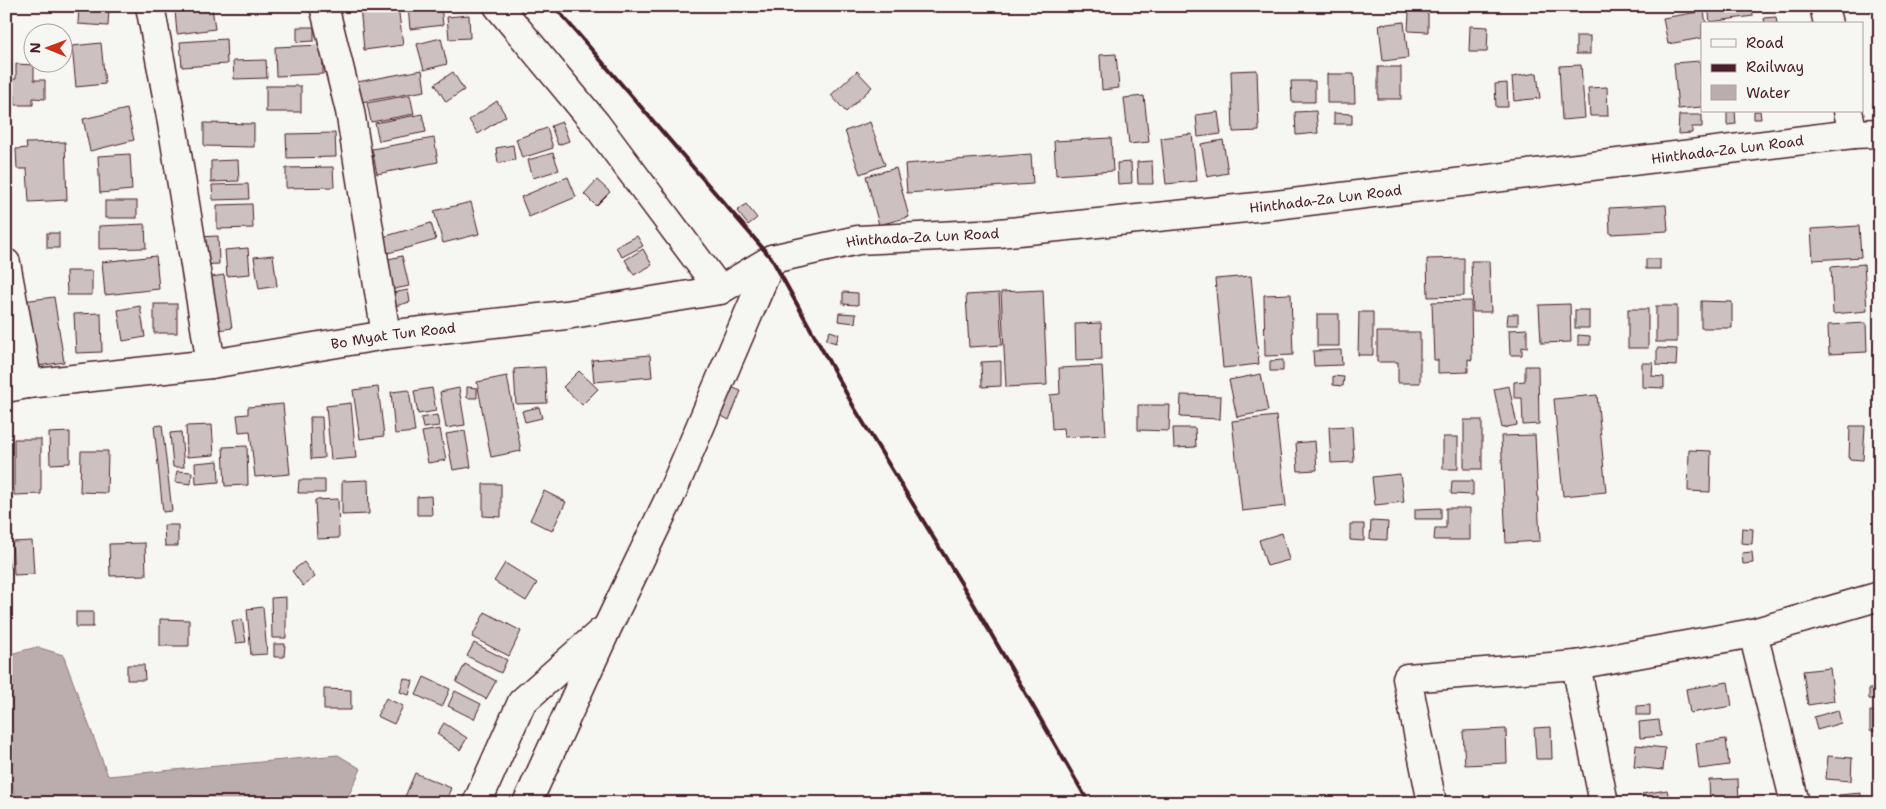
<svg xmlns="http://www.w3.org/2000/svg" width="1886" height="809" font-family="'Shantell Sans',sans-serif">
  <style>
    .water { fill: #bbadae; stroke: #8e747a }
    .building { fill: #ccc1c0; stroke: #4a1f2b }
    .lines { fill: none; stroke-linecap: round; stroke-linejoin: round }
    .minor-casing { stroke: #4a1f2b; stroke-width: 31 }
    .secondary-casing { stroke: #4a1f2b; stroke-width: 31 }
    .minor { stroke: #f6f6f2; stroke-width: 28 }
    .secondary { stroke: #f6f6f2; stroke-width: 28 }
    .rail { stroke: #4a1f2b; stroke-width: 4 }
    .labels { text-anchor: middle; stroke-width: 5; stroke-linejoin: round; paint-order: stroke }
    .street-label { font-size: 14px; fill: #4a1f2b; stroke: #f6f6f2 }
  </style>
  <rect width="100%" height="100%" fill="#f6f6f2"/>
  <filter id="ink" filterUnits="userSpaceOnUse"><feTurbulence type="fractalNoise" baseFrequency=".02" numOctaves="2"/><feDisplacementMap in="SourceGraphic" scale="10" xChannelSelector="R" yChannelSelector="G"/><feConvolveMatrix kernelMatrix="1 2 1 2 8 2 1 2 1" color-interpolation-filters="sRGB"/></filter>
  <g filter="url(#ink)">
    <path class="water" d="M37,647l26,8 45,121 230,-21 23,14 -16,34h-328l-11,-45v-103z"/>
    <g class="building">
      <path d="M79,6l30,2 -1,18 -30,-2z"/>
      <path d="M360,6h38l5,39 -39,5z"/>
      <path d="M408,6h33l2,19 -33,4z"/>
      <path d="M1708,6h44l1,10 -43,6z"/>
      <path d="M212,7l3,22 -38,5 -2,-23z"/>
      <path d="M1704,11l2,13h-4v14l-34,6 -5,-26z"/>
      <path d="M1409,12l19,1v19l-20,-1z"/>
      <path d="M469,15l1,23 -21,1 -2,-22z"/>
      <path d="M1776,17l1,7h-12l-1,-6z"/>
      <path d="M1404,22l4,36 -25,3 -4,-36z"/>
      <path d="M1470,26l18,1 -1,25h-18z"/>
      <path d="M297,27h17v14l-17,1z"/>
      <rect x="1576" y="36" width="14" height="18"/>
      <path d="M441,38l6,26 -23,6 -7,-26z"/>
      <path d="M226,39l1,25 -45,3 -2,-25z"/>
      <path d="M101,43l4,41 -29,3 -4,-41z"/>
      <path d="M323,45v29l-47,2 -1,-29z"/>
      <path d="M1116,54l3,34 -17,2 -2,-35z"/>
      <path d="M266,60l1,18 -33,1 -1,-18z"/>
      <path d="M1700,61l2,46 -24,2 -4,-46z"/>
      <path d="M16,64l18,1v15h11v19l-12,-1v7h-18v-10l-9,-1v-15h10z"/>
      <path d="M1581,65l4,53 -23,2 -3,-54z"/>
      <rect x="1378" y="67" width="23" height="32"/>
      <path d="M422,70l3,21 -64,11 -4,-20z"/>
      <path d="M1257,70l2,61 -26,1 -2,-61z"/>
      <path d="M857,71l15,16 -26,25 -15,-17z"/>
      <path d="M453,72l11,18 -18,12 -11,-18z"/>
      <path d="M1537,73l3,25 -26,3 -2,-24z"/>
      <path d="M1327,74h27l1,29h-28z"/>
      <path d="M1291,81h24v21h-23z"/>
      <path d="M1507,83l1,24h-12l-1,-23z"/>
      <rect x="266" y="86" width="35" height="26"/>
      <path d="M1607,87l1,29h-18l-2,-28z"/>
      <path d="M410,95l4,19 -43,8 -4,-19z"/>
      <path d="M1144,96l5,46 -20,2 -5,-46z"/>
      <path d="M497,101l9,15 -28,18 -9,-14z"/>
      <path d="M127,109l7,31 -44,11 -7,-32z"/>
      <path d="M1316,111l2,22 -22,2 -1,-23z"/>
      <path d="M1727,111h8l1,13 -9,1z"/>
      <path d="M1754,111h6l1,8h-7z"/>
      <path d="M1218,112l3,22 -23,3 -2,-22z"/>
      <path d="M1334,113l18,1v10h-18z"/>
      <path d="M422,114l4,18 -47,9 -4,-18z"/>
      <path d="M1679,115h23v12h-10v6l-14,1z"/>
      <path d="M562,122l7,19 -11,4 -7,-19z"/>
      <path d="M870,122l15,43 -25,9 -15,-43z"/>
      <path d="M204,123l50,1v23l-50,-1z"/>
      <path d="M547,128l6,20 -31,10 -6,-19z"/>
      <path d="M335,133l1,24 -49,1 -1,-24z"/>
      <path d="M1192,134l5,47 -31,3 -5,-46z"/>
      <path d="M434,138l4,24 -61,12 -5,-25z"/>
      <path d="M1111,138l2,33 -57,4 -2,-34z"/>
      <path d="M1223,140l5,33 -21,4 -6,-33z"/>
      <path d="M65,142l2,58 -38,2 -2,-33h-10l-1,-20 11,-1 -1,-5z"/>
      <path d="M513,145l2,15 -17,3 -2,-15z"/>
      <path d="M553,153l6,17 -26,8 -5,-18z"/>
      <path d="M130,154l2,36 -32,3 -2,-37z"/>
      <path d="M1031,154l2,30 -126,9 -2,-29z"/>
      <path d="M238,160l1,21 -28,1v-21z"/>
      <path d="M1152,161l1,23h-15l-1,-22z"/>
      <path d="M1131,162l1,21 -14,1 -1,-21z"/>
      <path d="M333,167l1,20 -48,1v-20z"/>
      <path d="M896,168l13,49 -30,8 -13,-49z"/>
      <path d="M568,177l8,20 -47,20 -8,-20z"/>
      <path d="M597,180l13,12 -14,14 -12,-12z"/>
      <path d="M248,184l1,15 -36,1 -1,-15z"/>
      <rect x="105" y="201" width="32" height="17"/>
      <path d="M471,202l8,32 -36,9 -9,-32z"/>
      <path d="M252,204l1,24 -36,1v-24z"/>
      <path d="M746,204l11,14 -9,7 -11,-14z"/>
      <path d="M1666,205l2,26 -58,3 -1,-26z"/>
      <path d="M431,223l5,17 -48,13 -5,-16z"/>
      <path d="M145,224l1,24 -47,1v-23z"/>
      <path d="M1859,226l2,31 -48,3 -2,-31z"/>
      <rect x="47" y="233" width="12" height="15"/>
      <path d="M218,236l1,28 -21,1 -1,-28z"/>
      <path d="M637,236l6,10 -21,11 -6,-10z"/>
      <path d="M248,248l2,26 -23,2 -2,-26z"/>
      <path d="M643,249l9,16 -18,10 -9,-15z"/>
      <path d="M273,255l4,31 -18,3 -5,-32z"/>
      <path d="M156,256l3,33 -54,6 -3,-33z"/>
      <path d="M402,256l7,30 -19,4 -6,-30z"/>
      <path d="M1464,258v38l-36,1 -1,-38z"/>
      <rect x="1646" y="259" width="14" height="10"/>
      <path d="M1471,261h18l2,51h-18z"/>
      <path d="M1864,264l3,47 -34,3 -2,-47z"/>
      <path d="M66,271h26v24h-25z"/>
      <path d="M224,275l8,53 -20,3 -7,-53z"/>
      <path d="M1251,276l8,88 -36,4 -8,-89z"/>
      <path d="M408,290l2,12 -15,4 -3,-13z"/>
      <path d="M1043,290l4,95 -41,2 -5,-95z"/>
      <path d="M843,292l15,1v12l-15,-1z"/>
      <path d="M999,293l3,52 -33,2 -3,-52z"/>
      <path d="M1291,294l2,61 -28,1 -1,-61z"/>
      <path d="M54,297l10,65 -32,5 -9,-66z"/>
      <path d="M1471,301l1,59 -4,-1v13l-30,1v-13h-4l-2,-58z"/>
      <path d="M1701,301l31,1v26h-31z"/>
      <rect x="154" y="304" width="23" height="29"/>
      <path d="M1570,304l1,38 -30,1 -2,-38z"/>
      <path d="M140,306l5,31 -22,4 -5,-31z"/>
      <rect x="1656" y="306" width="21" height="36"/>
      <rect x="1628" y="309" width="20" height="39"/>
      <rect x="1575" y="310" width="14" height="18"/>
      <path d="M1359,312h14v43h-15z"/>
      <path d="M101,313l1,39 -26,1 -2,-39z"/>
      <path d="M839,313l17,1 -1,9 -17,-2z"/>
      <rect x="1317" y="314" width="22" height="32"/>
      <path d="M1508,314h10v11h-11z"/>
      <path d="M1101,323l1,37 -26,1 -1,-37z"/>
      <path d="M1866,323l1,29 -38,2 -1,-29z"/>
      <path d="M1527,329v19l-5,-1v8h-12l-1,-25z"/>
      <path d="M830,331l9,3 -3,9 -10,-3z"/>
      <path d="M1377,332h43v51h-22v-21h-21z"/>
      <path d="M1578,335l12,1v9h-12z"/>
      <path d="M1657,348l20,1 -1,17 -19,-1z"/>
      <path d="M1341,350l1,15 -28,1 -1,-15z"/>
      <path d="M650,355l2,22 -58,5 -2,-22z"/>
      <path d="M1283,360v11h-13v-10z"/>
      <path d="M1001,361v25l-19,1 -1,-25z"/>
      <path d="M1642,363h11l-1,13 12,1v11l-22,-1z"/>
      <path d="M1102,366l4,69 -42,2 -1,-9 -11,1 -2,-34 10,-1 -1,-26z"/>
      <path d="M1525,366h13l1,58 -16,1 -1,-27h-8v-16l11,-1z"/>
      <path d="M545,367l2,36 -31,1 -2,-35z"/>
      <path d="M579,371l19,18 -16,16 -19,-18z"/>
      <path d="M1261,374l7,37 -31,6 -8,-37z"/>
      <path d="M507,376l14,75 -30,6 -14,-75z"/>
      <path d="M1333,376l11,1 -1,9 -10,-1z"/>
      <path d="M728,386l13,5 -12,29 -11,-6z"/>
      <path d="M1509,386l8,39 -15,3 -8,-39z"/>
      <path d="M378,387l6,49 -24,3 -7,-49z"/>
      <path d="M467,387l10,1v10h-10z"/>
      <path d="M432,388l4,23 -18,3 -4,-23z"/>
      <path d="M459,388l6,37 -19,3 -6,-36z"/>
      <path d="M409,390l6,42 -20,2 -4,-42z"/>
      <path d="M1181,395l40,1 -1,23 -40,-2z"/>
      <path d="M1597,395l9,97 -43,4 -9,-97z"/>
      <path d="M351,403l5,55 -25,2 -5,-54z"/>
      <path d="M283,404l7,70 -35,3 -5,-46 -11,1 -2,-17 11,-1v-7z"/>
      <path d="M1138,405h32l-1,26 -31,-1z"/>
      <path d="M539,407l3,11 -17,4 -3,-11z"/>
      <path d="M437,415l2,11 -16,2 -2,-10z"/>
      <path d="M1276,416l10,90 -44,5 -10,-90z"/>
      <path d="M310,417h12l2,41 -13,1z"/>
      <rect x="1464" y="420" width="18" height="49"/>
      <path d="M162,425l10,86 -9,1 -9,-86z"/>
      <path d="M212,425l2,30 -27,2 -1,-31z"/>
      <path d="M1352,426l2,36 -23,1 -2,-36z"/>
      <path d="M1850,426h15l-2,34 -14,-1z"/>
      <path d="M1173,428h22l1,19 -22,1z"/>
      <path d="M440,429l6,31 -18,3 -6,-31z"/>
      <path d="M465,431l6,36 -18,3 -7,-36z"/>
      <path d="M70,432v31l-20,1 -1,-31z"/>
      <path d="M181,432l3,35h-11l-3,-34z"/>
      <path d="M1535,435l5,106 -34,2 -5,-107z"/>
      <rect x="1443" y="437" width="15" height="32"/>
      <path d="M14,439h27v55l-27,1z"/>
      <path d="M1315,441l2,29 -19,1 -2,-28z"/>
      <path d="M247,446l1,39 -23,1 -2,-39z"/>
      <path d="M1689,450l22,1 -1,41 -22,-1z"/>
      <path d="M81,451h27l-1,42 -27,-1z"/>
      <path d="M6,460l4,46h-4z"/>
      <path d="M218,461l1,21 -23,2 -1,-21z"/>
      <path d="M177,471l15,1 -1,12 -16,-2z"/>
      <path d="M1400,474l4,28 -29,3 -3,-28z"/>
      <path d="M299,480h26v13h-27z"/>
      <path d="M368,480l1,34 -27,1v-34z"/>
      <path d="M1452,481h21v14l-22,-1z"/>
      <path d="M483,484h18v33l-18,-1z"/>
      <path d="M544,491l22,11 -14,29 -22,-11z"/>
      <path d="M431,496l1,19h-15v-18z"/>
      <path d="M338,499l1,39 -22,1 -2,-39z"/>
      <path d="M1441,508v11h-26v-10z"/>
      <path d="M1446,508h24v32h-36l1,-12h11z"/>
      <path d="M1371,521l17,1 -1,18 -17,-1z"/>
      <path d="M1350,524h14v17l-14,-1z"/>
      <path d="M164,525h14v21h-13z"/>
      <path d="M1742,528l11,1 -1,15 -11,-1z"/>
      <path d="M1282,533l7,27 -22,6 -8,-26z"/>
      <path d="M32,541l2,33 -20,1 -2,-33z"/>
      <path d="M145,543l1,32 -36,1 -1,-32z"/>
      <path d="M6,546l4,22h-4z"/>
      <path d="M1752,552l1,11 -10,1 -1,-11z"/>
      <path d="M304,562l11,15 -12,9 -11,-15z"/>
      <path d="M505,563l32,20 -11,18 -32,-20z"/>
      <path d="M286,597v41h-14l-1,-40z"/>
      <path d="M263,607l4,47 -16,1 -4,-46z"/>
      <rect x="76" y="612" width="17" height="15"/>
      <path d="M485,612l36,19 -12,25 -37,-19z"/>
      <path d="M160,619l29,1v26h-29z"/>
      <path d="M242,619l4,23 -10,1 -4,-22z"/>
      <path d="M474,643l33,17 -6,13 -34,-17z"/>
      <path d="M274,644h11l-1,13h-10z"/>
      <path d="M465,664l31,17 -10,18 -30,-17z"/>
      <path d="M127,665h17l1,15h-18z"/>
      <path d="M1830,668l4,33 -26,4 -5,-34z"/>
      <path d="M424,677l26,12 -8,18 -26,-12z"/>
      <path d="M404,678l9,3 -4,14 -9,-3z"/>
      <path d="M1728,682l4,24 -42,7 -4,-24z"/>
      <path d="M324,689l27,1v20h-27z"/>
      <path d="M1869,689h10l-1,10h-9z"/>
      <path d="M455,691l26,13 -7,15 -26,-13z"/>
      <path d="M386,698l17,8 -9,18 -17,-8z"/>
      <path d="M1650,705v10h-13v-9z"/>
      <path d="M1838,710l3,13 -24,7 -3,-13z"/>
      <path d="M1870,711l10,1v19h-10z"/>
      <path d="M1659,720l2,16 -21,2 -1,-16z"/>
      <path d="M444,723l23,15 -7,12 -23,-16z"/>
      <path d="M1551,727l1,32h-16l-2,-31z"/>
      <path d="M1506,729l1,34 -42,2 -2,-34z"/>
      <path d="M1726,739l3,26 -30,4 -3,-26z"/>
      <path d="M1636,745l29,3 -2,22 -29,-3z"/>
      <path d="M1828,756l24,2 -1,23 -25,-2z"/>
      <path d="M415,773l36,15 -6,15h-33l-8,-4z"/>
      <path d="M1738,779l1,24h-29l-1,-23z"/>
      <path d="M1667,790l3,13h-26l-2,-9z"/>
      <path d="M1861,793v10h-22v-8z"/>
    </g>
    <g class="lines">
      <g class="minor-casing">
        <g id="minor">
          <path d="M150,6l21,111 40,247"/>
          <path d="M324,6l26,105 36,224"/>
          <path d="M498,6l98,118 124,166"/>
          <path d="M1824,6l4,18"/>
          <path d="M1848,111l5,23"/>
          <path d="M6,263l22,121"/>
          <path d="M1753,633l42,170"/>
          <path d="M1576,665l28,138"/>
          <path d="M477,803l45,-101 79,-70"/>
          <path d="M527,803l81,-177 62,-129 102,-238"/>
          <path d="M1432,803l-25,-125 169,-13 177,-32 127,-37"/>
        </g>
      </g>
      <g class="secondary-casing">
        <g id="secondary">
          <path id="s1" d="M6,388l22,-4 183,-20 175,-29 180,-20 154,-25 52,-31 86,-19 141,-7 277,-28 577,-71 27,-1"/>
        </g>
      </g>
      <use href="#minor" class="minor"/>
      <use href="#secondary" class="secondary"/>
      <path class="rail" d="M554,6l218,253 83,150 117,192 117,202"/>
    </g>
  </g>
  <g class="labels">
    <g class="street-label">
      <text dy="5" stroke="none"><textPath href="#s1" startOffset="1744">Hinthada-Za Lun Road</textPath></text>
      <text dy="5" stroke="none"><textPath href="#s1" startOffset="1339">Hinthada-Za Lun Road</textPath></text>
      <text dy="5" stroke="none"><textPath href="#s1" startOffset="934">Hinthada-Za Lun Road</textPath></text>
      <text dy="5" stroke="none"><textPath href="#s1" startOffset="391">Bo Myat Tun Road</textPath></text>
    </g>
  </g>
  <rect width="1886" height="809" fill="none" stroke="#f6f6f2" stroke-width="25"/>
  <rect x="12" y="12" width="1861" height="784" fill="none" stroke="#4a1f2b" stroke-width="2" filter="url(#ink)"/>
  <rect x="1701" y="22" width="162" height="90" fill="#f6f6f2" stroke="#b1a0a2"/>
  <rect x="1711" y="39" width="25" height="8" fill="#f6f6f2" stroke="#b1a0a2"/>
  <text x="1746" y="48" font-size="15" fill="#4a1f2b">Road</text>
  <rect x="1711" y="64" width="25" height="8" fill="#4a1f2b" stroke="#b1a0a2"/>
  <text x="1746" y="72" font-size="15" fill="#4a1f2b">Railway</text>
  <rect x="1711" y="85" width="25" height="15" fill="#bbadae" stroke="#b1a0a2"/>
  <text x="1746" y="98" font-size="15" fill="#4a1f2b">Water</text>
  <g transform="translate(48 48) rotate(271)"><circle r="24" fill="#f6f6f2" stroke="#b1a0a2"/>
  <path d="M0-4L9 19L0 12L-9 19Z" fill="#c8321e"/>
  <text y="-8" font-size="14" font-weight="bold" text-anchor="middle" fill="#4a1f2b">N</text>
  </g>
</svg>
